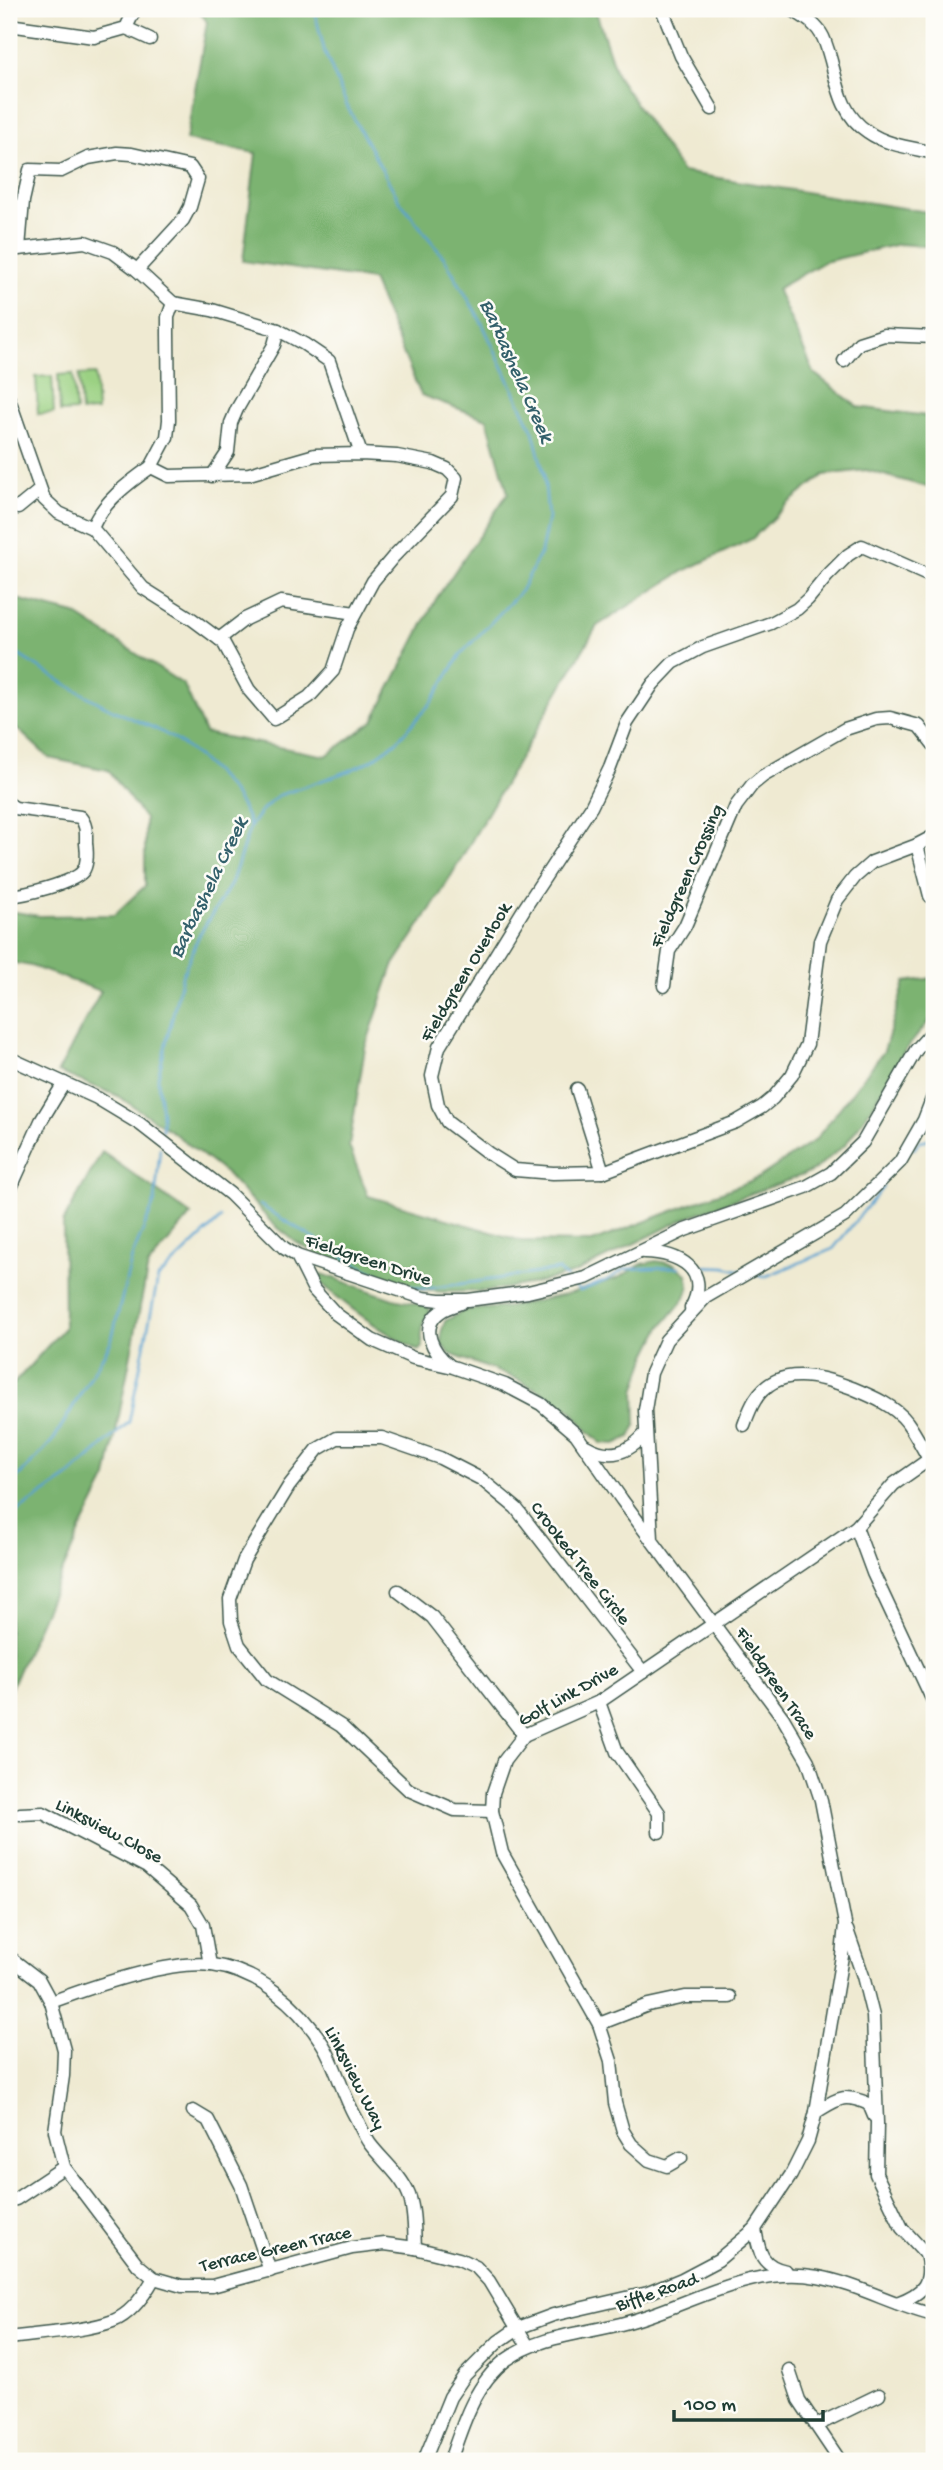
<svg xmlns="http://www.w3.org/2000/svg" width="943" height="2470" font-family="'Gochi Hand',sans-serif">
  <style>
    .green { fill: #9bd183; stroke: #5d875c; stroke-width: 2 }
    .forest { fill: #7cb371; stroke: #4e7852; stroke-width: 2 }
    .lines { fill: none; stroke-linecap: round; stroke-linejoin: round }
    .stream { stroke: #59a2d0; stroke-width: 2.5 }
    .minor-casing { stroke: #3e574c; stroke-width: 15 }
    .minor { stroke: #fff; stroke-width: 12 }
    .labels { text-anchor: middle; stroke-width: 5; stroke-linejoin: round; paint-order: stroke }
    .street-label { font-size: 19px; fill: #1f3d34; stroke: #fdfcf7 }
    .water-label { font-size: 21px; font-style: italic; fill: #33606b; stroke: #fdfcf7 }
  </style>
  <rect width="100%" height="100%" fill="#fdfcf7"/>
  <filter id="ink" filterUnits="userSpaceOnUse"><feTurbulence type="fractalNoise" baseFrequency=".0143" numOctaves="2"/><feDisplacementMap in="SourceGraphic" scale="14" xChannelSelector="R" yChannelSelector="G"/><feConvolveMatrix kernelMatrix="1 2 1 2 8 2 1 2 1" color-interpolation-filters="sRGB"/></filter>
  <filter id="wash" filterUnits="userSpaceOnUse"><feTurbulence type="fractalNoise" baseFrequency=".00686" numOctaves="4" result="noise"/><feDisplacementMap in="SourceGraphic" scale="28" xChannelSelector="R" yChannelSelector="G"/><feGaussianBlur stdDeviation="1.57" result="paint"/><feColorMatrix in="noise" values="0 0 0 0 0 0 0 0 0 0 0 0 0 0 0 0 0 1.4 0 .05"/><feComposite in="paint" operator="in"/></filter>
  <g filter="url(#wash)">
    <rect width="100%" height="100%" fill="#efead2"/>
    <g class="green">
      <path d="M73,374l3,37 -16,1 -2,-37z"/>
      <path d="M95,374l2,37 -16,1 -2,-37z"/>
      <path d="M52,376l2,37 -16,1 -2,-37z"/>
    </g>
    <g class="forest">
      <path d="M198,9h397l22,67 65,96 252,41v34l-35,-3 -75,18 -47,27 37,84 44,34 76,10v75l-7,-5 -61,-17 -42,5 -37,29 -35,35 -68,32 -87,55 -156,267 -48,73 -28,82 -16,98 19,50 154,45 70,1 166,-64 57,-38 69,-89 21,-69 29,-4v37l-31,38 -28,50 -30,42 -34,27 -121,44 -115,57 -40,10 -46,8 -46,1 -31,-3 -95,-35 -20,-11 -25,-20 -44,-48 -57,-44 -55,-36 -58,-23 43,-81 -70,-25 -22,-4v-51l30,5 75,-1 31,-29v-67l-37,-49 -59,-12 -40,-37v-124l66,17 109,71 21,48 121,23 47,-35 63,-122 72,-106 -21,-74 -66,-24 -49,-115 -129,-19 13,-108 -70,-13 21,-118z"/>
      <path d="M102,1152l89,63 -43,51 -41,212 -26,51 -72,163v-303l55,-61 -1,-106z"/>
      <path d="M656,1261l18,3 13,10 2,12 -4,12 -24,29 -15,30 -11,34 1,34 -6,12 -15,7 -14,-1 -13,-12 -16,-20 -30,-19 -27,-14 -65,-24 -8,-9 -1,-12 4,-12 20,-11 44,-3 55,-12 54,-17 24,-14z"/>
      <path d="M322,1274l71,25 34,7 3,4c-7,13 -10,23 -7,37l-4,4c-38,-20 -70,-42 -101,-71z"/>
    </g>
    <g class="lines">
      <g class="stream">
        <path d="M9,649c33,21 67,42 102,60 16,8 33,14 49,22 32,16 82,61 90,96"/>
        <path d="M162,1130c2,-18 -4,-35 -4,-53l24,-101 17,-41 32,-51 19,-57 11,-16 16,-15 72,-25 23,-11 24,-18 35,-39 30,-49 60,-63 20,-39 7,-34 -4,-44 -11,-43 -51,-108 -37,-64 -46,-59 -51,-92 -23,-55 -11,-44"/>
        <path d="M914,1149l6,-8 14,-3"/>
        <path d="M260,1205l90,56 41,20"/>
        <path d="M696,1266l29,1 16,4"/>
        <path d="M754,1274l10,3 69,-28 50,-62"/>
        <path d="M400,1284l25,5 133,-19 9,8"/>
        <path d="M575,1286l5,5 25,-10 20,-12 55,-2"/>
        <path d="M9,1485l25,-24 20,-22 57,-97 21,-85 23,-56 5,-53"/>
        <path d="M9,1517l59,-40 61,-55 29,-144 63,-60"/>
      </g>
    </g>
  </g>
  <g filter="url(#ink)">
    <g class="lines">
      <g class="minor-casing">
        <g id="minor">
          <path d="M662,9l19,47 31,53"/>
          <path d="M791,9c12,8 25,14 32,28 15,33 11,73 45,95 18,13 45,16 66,21"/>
          <path d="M9,25l85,12 32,-9 9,-19"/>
          <path d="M126,28l24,11"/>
          <path d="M19,248l4,-47 7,-31 31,1 27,-13 29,-5 15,1 58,13 8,12 -8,28 -7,13 -46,50"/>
          <path d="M9,250l76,-8 28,10 24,18 36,33 39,7 66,20 26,14 25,17 32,93"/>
          <path d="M844,361l15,-18 25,-8 50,2"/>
          <path d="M9,399l35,100 15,14 33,15 51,60 49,31 31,23 26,48 25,29 35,-22 24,-26 14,-42 26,-48 21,-25 58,-60 4,-18 -9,-9 -14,-6 -36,-7 -36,-2 -46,1 -66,19 -80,2 -18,-9c-23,16 -48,35 -59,61"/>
          <path d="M151,467l16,-30 2,-17 -1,-86v-17l5,-14"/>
          <path d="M212,476l16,-24 3,-29 6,-14 37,-64 4,-15"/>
          <path d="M9,505l9,3 22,-18"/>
          <path d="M934,578l-72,-32 -14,9 -21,21 -19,23 -11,10 -26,14 -68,24 -30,16 -20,21 -26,39 -17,45 -19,39 -67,102 -85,138 -7,29 6,29 9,17 41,31 27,17 38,3 50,-1 133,-50 26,-15 11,-9 19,-23 15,-31 13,-103 17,-41 18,-23 17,-15 45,-17 17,-9"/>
          <path d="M219,639l26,-20 36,-17 74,11"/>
          <path d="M9,804l6,4 65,9c7,8 6,16 6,26 1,8 2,21 -3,28 -9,12 -59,24 -74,25"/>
          <path d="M917,845l13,51"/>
          <path d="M664,986l5,-35 16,-25 51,-120 16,-21 11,-9 82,-47 31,-10 14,-1 29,8 15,19"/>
          <path d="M9,1058l88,40 43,26 90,70 54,54 13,8 126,42 17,2h28l60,-8 58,-14 99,-48 121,-43 25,-14 32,-31 53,-92 18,-20"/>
          <path d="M577,1089l26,83"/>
          <path d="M9,1192l32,-71 23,-38"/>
          <path d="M644,1252c34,1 68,17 47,56"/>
          <path d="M297,1256l17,34 22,24 36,26 41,18 40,9 52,18 36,19 35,30 46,66 161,218 25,43 13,39 24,124 -3,32 -26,156 -8,29 -17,34 -36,54 -37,31 -36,19 -34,14 -95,22 -35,13 -20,14 -33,33 -15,22 -26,64"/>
          <path d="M449,1365c-15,-12 -31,-37 -9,-53 5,-4 15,-7 21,-9"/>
          <path d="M744,1425c3,-8 6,-17 11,-25 22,-36 65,-24 97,-12 19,8 42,17 55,34 8,11 15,25 22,37"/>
          <path d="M586,1446c24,14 43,7 60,-13"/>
          <path d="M856,1527l17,46 61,130"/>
          <path d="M652,1539l-7,-129 6,-37 15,-33 40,-43 139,-81 55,-54 24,-42 10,-26"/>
          <path d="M398,1591l34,26 92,118"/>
          <path d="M599,1702l18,50 42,61v19"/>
          <path d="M492,1811l-37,-1 -46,-20 -68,-64 -74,-46 -28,-35 -8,-24 -1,-22 14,-39 45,-74 29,-37 19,-11h45l58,20 41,21 35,29 127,164"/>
          <path d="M20,1814l23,-1 104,54 44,38 12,20 7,40"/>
          <path d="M847,1930l16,46 10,40 4,107 -1,51 26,54 24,26 8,5"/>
          <path d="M9,1957l30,23 12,22 13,48 -1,26 -8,55 9,36 74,98 16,13 28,8h30l140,-38 33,-4 30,4 44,11 17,8 13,14 39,65"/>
          <path d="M51,2002c40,-15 119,-43 161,-37 46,6 86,40 110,78 14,22 20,50 33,73 5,9 9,20 15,28 13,17 31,31 39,51 6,17 5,36 6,53"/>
          <path d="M599,2024l49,-19 37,-8h45"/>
          <path d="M193,2111l15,9 33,65 29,86"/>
          <path d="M816,2112c23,-14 27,-19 53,-8l5,12"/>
          <path d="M681,2158l-14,8 -18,-6 -18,-16 -8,-13 -8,-28 -4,-42 -12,-37 -97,-171 -10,-42 1,-18 11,-32 20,-26 75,-33 257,-175 38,-43 40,-28"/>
          <path d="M9,2200l7,-1 48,-32"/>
          <path d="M755,2229c4,23 6,37 31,42"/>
          <path d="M897,2303c27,-10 36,-20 29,-49"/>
          <path d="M9,2338c29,-4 78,-7 104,-17 18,-7 32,-27 41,-43"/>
          <path d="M789,2370l10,30 41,61"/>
          <path d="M817,2425l62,-30"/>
          <path d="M450,2461c12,-35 25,-78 56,-101 36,-26 80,-26 122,-38 63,-17 120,-57 190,-45 40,7 77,29 116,38"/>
        </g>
      </g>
      <use href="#minor" class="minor"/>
    </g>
  </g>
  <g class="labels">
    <g class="street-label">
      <text transform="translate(685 875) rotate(-66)" y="7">Fieldgreen Crossing</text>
      <text transform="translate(464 971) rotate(-59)" y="7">Fieldgreen Overlook</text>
      <text transform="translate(369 1258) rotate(18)" y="7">Fieldgreen Drive</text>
      <text transform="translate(582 1562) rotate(52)" y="7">Crooked Tree Circle</text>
      <text transform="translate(778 1682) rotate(56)" y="7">Fieldgreen Trace</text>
      <text transform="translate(567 1693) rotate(-29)" y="7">Golf Link Drive</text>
      <text transform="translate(110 1829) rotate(28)" y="7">Linksview Close</text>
      <text transform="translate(357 2077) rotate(63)" y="7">Linksview Way</text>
      <text transform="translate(275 2247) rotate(-13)" y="7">Terrace Green Trace</text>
      <text transform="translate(656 2290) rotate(-19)" y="7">Biffle Road</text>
    </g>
    <g class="water-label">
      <text transform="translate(518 370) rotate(66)" y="7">Barbashela Creek</text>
      <text transform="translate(207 887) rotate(-64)" y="7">Barbashela Creek</text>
    </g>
  </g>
  <rect width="943" height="2470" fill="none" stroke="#fdfcf7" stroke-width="35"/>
  <path d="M674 2410v10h149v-10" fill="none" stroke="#1f3d34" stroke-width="3.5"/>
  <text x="684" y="2410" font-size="21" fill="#1f3d34" stroke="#fdfcf7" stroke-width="5" paint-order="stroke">100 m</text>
</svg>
